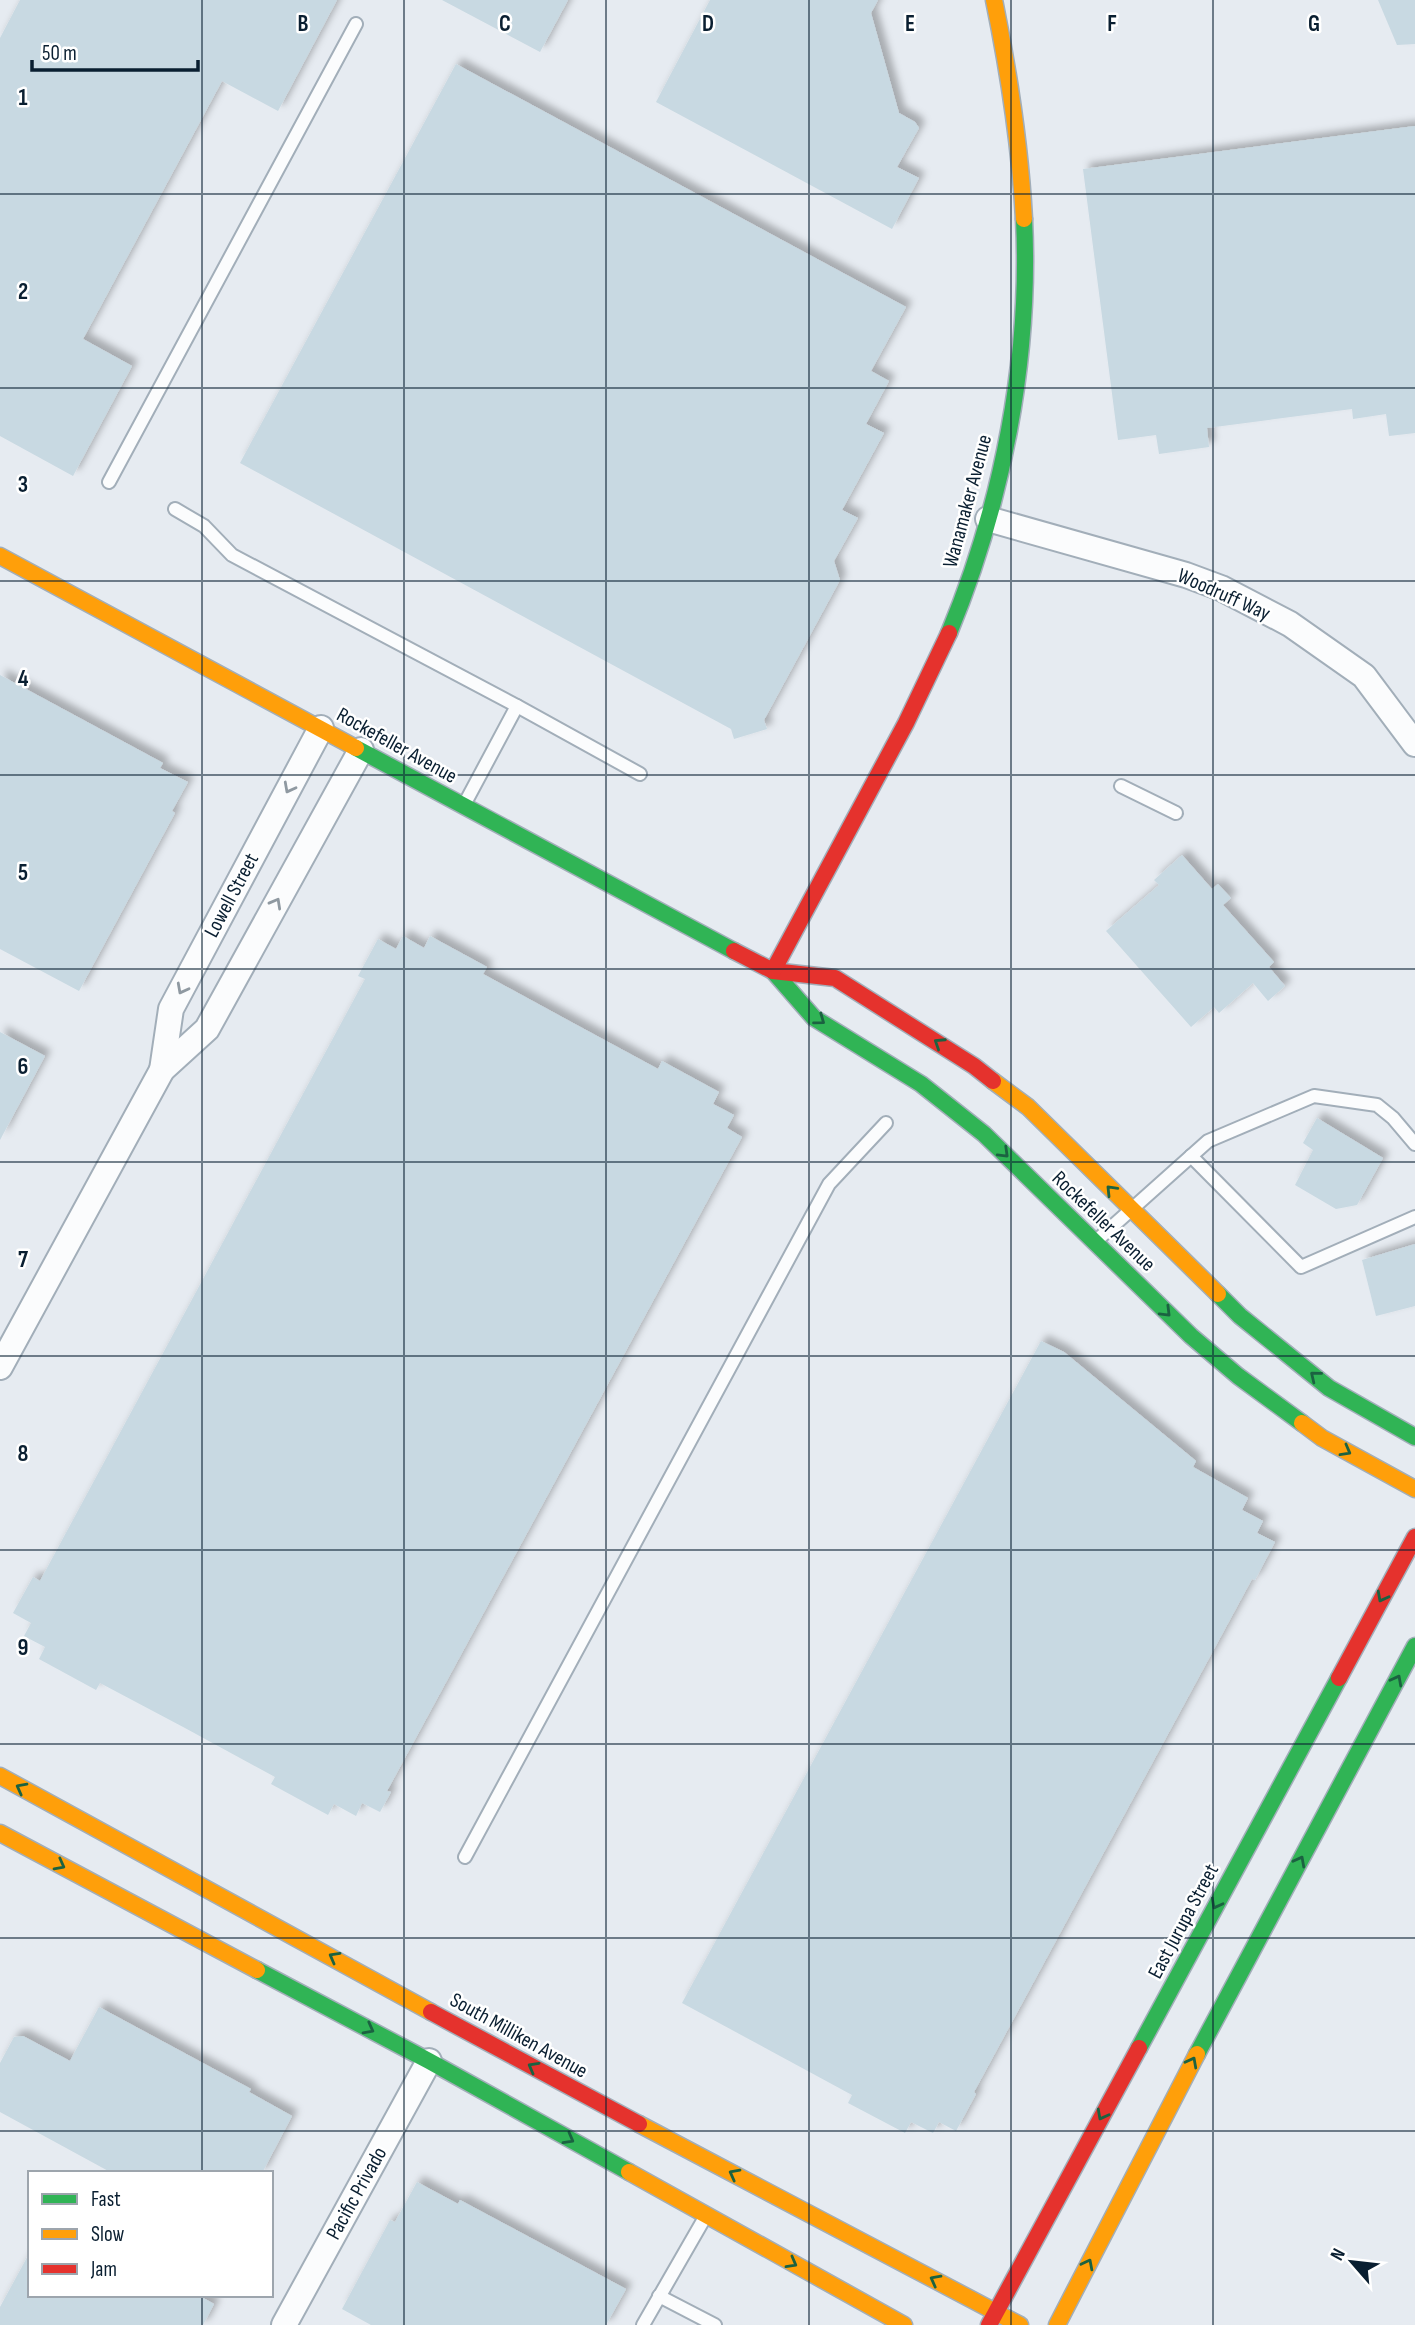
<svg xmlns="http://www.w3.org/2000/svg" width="1415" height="2325" font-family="'Sofia Sans Condensed',sans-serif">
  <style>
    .building { fill: #c8d9e2; filter: url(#shadow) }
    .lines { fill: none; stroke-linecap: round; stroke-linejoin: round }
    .lane-casing { stroke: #a2aeb9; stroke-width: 16 }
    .street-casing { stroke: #a2aeb9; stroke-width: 28 }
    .fast-casing { stroke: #a2aeb9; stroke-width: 19 }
    .slow-casing { stroke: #a2aeb9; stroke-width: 19 }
    .jam-casing { stroke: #a2aeb9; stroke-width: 19 }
    .lane { stroke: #fbfcfd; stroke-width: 12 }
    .street { stroke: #fbfcfd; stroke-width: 24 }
    .fast { stroke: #30b455; stroke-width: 16 }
    .slow { stroke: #ff9f0a; stroke-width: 16 }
    .jam { stroke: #e5322d; stroke-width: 16 }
    .oneway { stroke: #8f99a1 }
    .oneway2 { stroke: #1b6241 }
    .grid { fill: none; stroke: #0a1f31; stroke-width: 2; stroke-opacity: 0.55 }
    .labels { text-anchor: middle; stroke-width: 5; stroke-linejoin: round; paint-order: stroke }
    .street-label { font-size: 21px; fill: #0a1f31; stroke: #fff }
    .grid-label { font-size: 23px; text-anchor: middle; font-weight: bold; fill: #0a1f31; stroke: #fff; stroke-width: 5; stroke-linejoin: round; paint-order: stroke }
  </style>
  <defs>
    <filter id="shadow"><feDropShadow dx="6" dy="-6" stdDeviation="3.5" flood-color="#0004"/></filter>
  </defs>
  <rect width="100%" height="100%" fill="#e6ebf1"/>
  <g class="building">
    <path d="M20,0h317l-59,111 -56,-30 -139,258 49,27 -59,110 -73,-40v-398z"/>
    <path d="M442,0h126l-28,52z"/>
    <path d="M710,0h168l-7,13 28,100 16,9 4,6 -22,39 22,11 -27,51 -236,-127z"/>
    <path d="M1378,0h37v44l-18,1z"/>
    <path d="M456,64l450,243 -35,64 18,10 -23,43 18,9 -42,77 16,8 -24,43 6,19 -76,140 3,9 -33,10 -3,-10 -491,-266z"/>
    <path d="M1415,126v307l-26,3 -3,-22 -33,5 -1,-10 -145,19 2,19 -50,7 -3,-19 -38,5 -35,-271z"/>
    <path d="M0,675l163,88 -3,5 28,14 -16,29 3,2 -96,178 -79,-42z"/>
    <path d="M1182,855l30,34 6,-5 13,14 -8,7 51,57 -5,5 16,19 -17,15 -15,-18 -34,30 -5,-6 -23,20 -85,-96 53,-46 -5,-5z"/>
    <path d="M403,936l21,12 6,-12 57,31 -4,7 90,49 85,46 4,-8 57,31 -6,12 21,11 -7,13 15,9 -355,654 4,1 -11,20 -18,-9 -6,13 -22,-12 -6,11 -57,-31 4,-7 -90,-49 -85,-45 -4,7 -57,-31 6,-12 -21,-11 7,-13 -18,-10 20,-36 7,4 325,-602 -7,-3 20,-37 18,10z"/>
    <path d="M0,1032l45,24 -45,84z"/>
    <path d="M1317,1118l66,40 -26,47 -21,4 -41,-24 18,-35 -10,-7z"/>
    <path d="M1415,1244v62l-39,10 -14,-56z"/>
    <path d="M1041,1341l23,11 132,109 -3,6 55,31 -6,12 21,11 -6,12 18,9 -20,38 -3,-1 -278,513 2,2 -20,37 -17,-9 -6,11 -22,-11 -6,11 -57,-30 4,-8 -170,-92z"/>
    <path d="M99,2007l152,82 -2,3 43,24 -30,57h-150l-112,-61v-49l14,-26 9,-1 47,25z"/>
    <path d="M417,2182l41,22 2,-4 166,89 -20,36h-235l-29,-16 48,-89 5,2z"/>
    <path d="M30,2252v43h168l16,9 -11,21h-203v-18z"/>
  </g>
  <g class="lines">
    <g class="lane-casing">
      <g id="lane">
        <path d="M109,482l247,-458"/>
        <path d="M175,509l29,17 28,29 285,151"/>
        <path d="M1121,786l55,27"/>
        <path d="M464,805l53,-99 123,68"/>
        <path d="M1191,1156l110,111 114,-50"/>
        <path d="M1096,1241l112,-100 106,-45 63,9 16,13 22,26"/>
        <path d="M465,1857l364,-673 57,-61"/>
        <path d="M659,2296l56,29"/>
        <path d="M643,2325l61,-106"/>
      </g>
    </g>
    <g class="street-casing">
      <g id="street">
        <path d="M988,519l198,56 35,13 69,36 74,52 51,68"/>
        <path d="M162,1070l9,-61 150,-281"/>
        <path d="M0,1367l162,-297 45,-41 154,-279"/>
        <path d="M284,2325l145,-264"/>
      </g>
    </g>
    <g class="fast-casing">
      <g id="fast">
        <path d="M949,633c53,-128 82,-274 75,-414"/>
        <path d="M356,748l378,203"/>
        <path d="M773,971l41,47 107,66 63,50 207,202 47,40 64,47"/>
        <path d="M1218,1294l22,22 89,72 86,49"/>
        <path d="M257,1970l172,91 200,111"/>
        <path d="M1139,2048l200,-370"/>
        <path d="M1197,2054l218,-408"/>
      </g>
    </g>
    <g class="slow-casing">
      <g id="slow">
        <path d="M994,0c15,73 26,144 30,219"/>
        <path d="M0,556l356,192"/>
        <path d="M993,1081l35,26 190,187"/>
        <path d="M1302,1423l20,15 93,51"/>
        <path d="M0,1776l431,236"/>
        <path d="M0,1833l257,137"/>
        <path d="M639,2124l381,201"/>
        <path d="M629,2172l275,153"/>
        <path d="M1057,2325l140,-271"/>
      </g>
    </g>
    <g class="jam-casing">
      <g id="jam">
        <path d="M734,951l39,20 62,7 139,88 19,15"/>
        <path d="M773,971l133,-248 43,-90"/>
        <path d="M1339,1678l76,-141"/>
        <path d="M431,2012l208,112"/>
        <path d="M989,2325l150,-277"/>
      </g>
    </g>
    <use href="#lane" class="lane"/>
    <use href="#street" class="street"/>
    <use href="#fast" class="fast"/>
    <use href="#slow" class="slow"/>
    <use href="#jam" class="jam"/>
  </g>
  <defs><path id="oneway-chevron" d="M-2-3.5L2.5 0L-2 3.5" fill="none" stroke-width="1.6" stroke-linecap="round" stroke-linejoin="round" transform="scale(1.75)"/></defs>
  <g class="oneway">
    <use href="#oneway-chevron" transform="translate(289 788) rotate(118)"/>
    <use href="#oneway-chevron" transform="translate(276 903) rotate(-61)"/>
    <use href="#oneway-chevron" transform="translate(182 989) rotate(118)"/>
  </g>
  <g class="oneway2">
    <use href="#oneway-chevron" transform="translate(820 1020) rotate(36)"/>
    <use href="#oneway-chevron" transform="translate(939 1043) rotate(-147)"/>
    <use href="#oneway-chevron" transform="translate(1004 1153) rotate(44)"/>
    <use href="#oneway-chevron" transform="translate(1111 1190) rotate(-134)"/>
    <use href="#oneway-chevron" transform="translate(1166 1312) rotate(45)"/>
    <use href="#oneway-chevron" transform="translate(1315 1376) rotate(-141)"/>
    <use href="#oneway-chevron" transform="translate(1346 1451) rotate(29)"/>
    <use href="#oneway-chevron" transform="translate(1382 1597) rotate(118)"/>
    <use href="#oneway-chevron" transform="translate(1397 1680) rotate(-62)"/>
    <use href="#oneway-chevron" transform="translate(21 1788) rotate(-152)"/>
    <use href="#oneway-chevron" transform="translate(1300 1861) rotate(-62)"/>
    <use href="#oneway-chevron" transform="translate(60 1865) rotate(28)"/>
    <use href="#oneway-chevron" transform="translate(1216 1904) rotate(118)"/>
    <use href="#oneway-chevron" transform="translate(334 1957) rotate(-151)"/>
    <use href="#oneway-chevron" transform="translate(369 2029) rotate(28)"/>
    <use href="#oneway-chevron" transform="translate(1192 2062) rotate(-62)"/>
    <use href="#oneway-chevron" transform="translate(533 2067) rotate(-151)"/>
    <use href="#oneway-chevron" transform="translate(1102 2115) rotate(118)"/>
    <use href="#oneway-chevron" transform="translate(569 2139) rotate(29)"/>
    <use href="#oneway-chevron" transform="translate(734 2174) rotate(-152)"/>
    <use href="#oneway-chevron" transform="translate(792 2263) rotate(29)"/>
    <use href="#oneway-chevron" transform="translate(1088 2264) rotate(-63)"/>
    <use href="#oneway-chevron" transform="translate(935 2280) rotate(-152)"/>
  </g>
  <path class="grid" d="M202,0v2173M404,0v2325M606,0v2325M809,0v2325M1011,0v2325M1213,0v2325M0,194h1415M0,388h1415M0,581h1415M0,775h1415M0,969h1415M0,1162h1415M0,1356h1415M0,1550h1415M0,1744h1415M0,1938h1415M0,2131h1415M202,2295v30"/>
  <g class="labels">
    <g class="street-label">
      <text transform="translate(967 501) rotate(-75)" y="7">Wanamaker Avenue</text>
      <text transform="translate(1224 594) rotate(24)" y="7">Woodruff Way</text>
      <text transform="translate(397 745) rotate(29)" y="7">Rockefeller Avenue</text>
      <text transform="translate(231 895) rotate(-62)" y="7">Lowell Street</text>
      <text transform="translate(1104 1221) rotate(44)" y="7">Rockefeller Avenue</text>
      <text transform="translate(1183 1921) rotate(-62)" y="7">East Jurupa Street</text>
      <text transform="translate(519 2035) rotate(29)" y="7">South Milliken Avenue</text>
      <text transform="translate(356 2193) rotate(-61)" y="7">Pacific Privado</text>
    </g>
  </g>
  <g class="grid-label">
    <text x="303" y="31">B</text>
    <text x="505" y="31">C</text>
    <text x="708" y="31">D</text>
    <text x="910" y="31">E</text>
    <text x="1112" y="31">F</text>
    <text x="1314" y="31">G</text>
    <text x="23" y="105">1</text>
    <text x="23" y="299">2</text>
    <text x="23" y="492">3</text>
    <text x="23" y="686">4</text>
    <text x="23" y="880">5</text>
    <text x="23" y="1074">6</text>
    <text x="23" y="1267">7</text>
    <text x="23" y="1461">8</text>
    <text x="23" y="1655">9</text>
  </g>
  <rect x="28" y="2171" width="245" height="126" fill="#ffffff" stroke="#9da5ad" stroke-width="2"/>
  <rect x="42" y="2194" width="35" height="10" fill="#30b455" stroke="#9da5ad" stroke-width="2"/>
  <text x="91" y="2206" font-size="21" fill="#0a1f31">Fast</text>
  <rect x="42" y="2229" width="35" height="10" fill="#ff9f0a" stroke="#9da5ad" stroke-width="2"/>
  <text x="91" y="2241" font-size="21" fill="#0a1f31">Slow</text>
  <rect x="42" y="2264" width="35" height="10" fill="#e5322d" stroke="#9da5ad" stroke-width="2"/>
  <text x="91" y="2276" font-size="21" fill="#0a1f31">Jam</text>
  <g transform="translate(1352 2262) rotate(298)" stroke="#ffffff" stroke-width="5" paint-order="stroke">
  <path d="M0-5L12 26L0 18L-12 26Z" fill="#0a1f31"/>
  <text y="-10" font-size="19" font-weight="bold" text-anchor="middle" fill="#0a1f31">N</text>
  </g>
  <path d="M32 60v10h166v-10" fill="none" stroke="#0a1f31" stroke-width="3.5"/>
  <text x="42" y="60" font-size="21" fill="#0a1f31" stroke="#ffffff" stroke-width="5" paint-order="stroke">50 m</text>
</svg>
